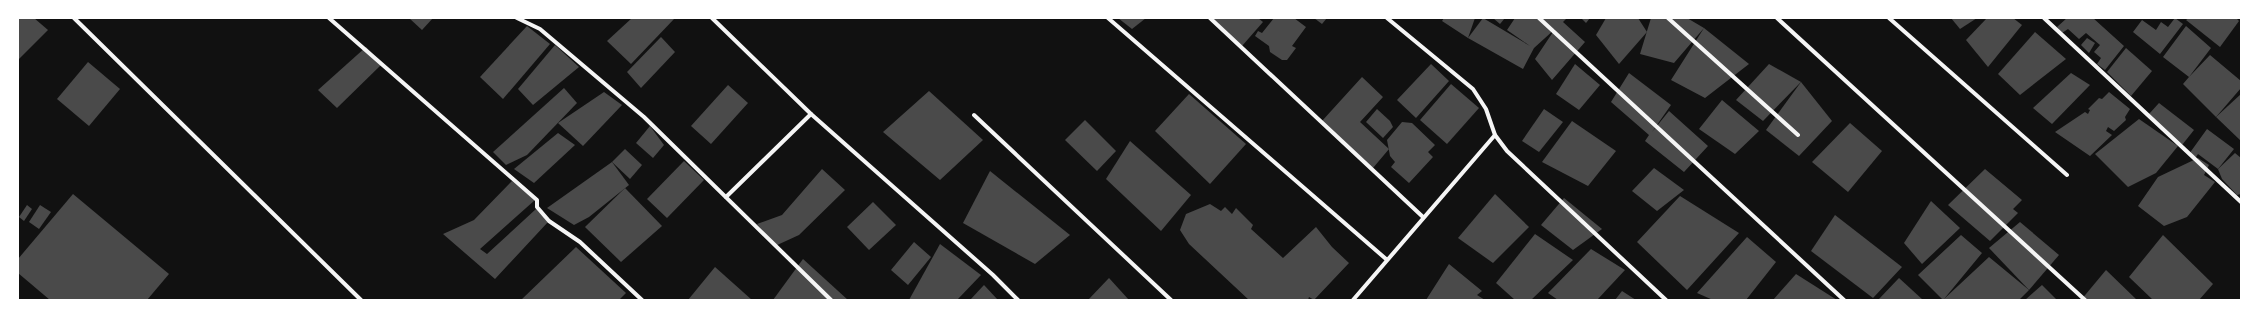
<svg xmlns="http://www.w3.org/2000/svg" width="2259" height="318" font-family="'Source Sans 3',sans-serif">
  <style>
    .building { fill: #4a4a4a }
    .lines { fill: none; stroke-linecap: round; stroke-linejoin: round }
    .minor { stroke: #f5f5f5; stroke-width: 4 }
  </style>
  <rect width="100%" height="100%" fill="#111"/>
  <g class="building">
    <path d="M18,18h16l14,12 -30,30z"/>
    <path d="M409,18h24l-11,12z"/>
    <path d="M632,18h43l-44,46 -24,-23z"/>
    <path d="M1118,18h28l-14,11z"/>
    <path d="M1213,18h45l5,4 -21,24z"/>
    <path d="M1274,18h20l12,9 -14,19 4,2 -9,12h-5l-12,-8 -1,-6 -14,-10 3,-5 4,2z"/>
    <path d="M1314,18h13l-5,6z"/>
    <path d="M1444,18h31l-7,20 15,-20 47,28 -23,-16 8,-12h52l-4,4 22,20 -33,38 -17,-21 20,-30 -21,19 -11,21 -55,-31 -26,-17z"/>
    <path d="M1493,18h12l-5,6z"/>
    <path d="M1581,18h9l-4,5z"/>
    <path d="M1606,18h32l9,14 -28,32 -23,-29z"/>
    <path d="M1651,18h36l17,10 45,36 -44,34 -34,-18 33,-52 -30,35 -34,-9z"/>
    <path d="M1951,18h26l-17,11z"/>
    <path d="M1987,18h26l9,7 -34,42 -22,-27z"/>
    <path d="M2067,18h26l31,28 -19,24 -8,-6 4,-6 -7,-6 6,-7 -14,-12 -7,6 -11,-10 -6,4 -5,-6z"/>
    <path d="M2175,18l8,6 -23,30 -27,-22 9,-12 14,10 5,-8 7,5z"/>
    <path d="M2189,18h47l3,3 -19,26 -34,-27z"/>
    <path d="M527,26l23,18 -47,55 -23,-22z"/>
    <path d="M2186,26l25,22 -22,29 21,-22 31,26v7l-25,29 -33,-33 6,-7 -26,-20z"/>
    <path d="M2035,32l31,27 -46,36 -22,-21z"/>
    <path d="M661,37l14,15 -34,36 -14,-16z"/>
    <path d="M2087,38l8,5 -6,10 -8,-8z"/>
    <path d="M555,45l24,22 -46,38 -15,-16z"/>
    <path d="M366,47l16,17 -45,44 -19,-18z"/>
    <path d="M2126,48l26,23 -21,25 -24,-24z"/>
    <path d="M88,62l32,27 -31,37 -32,-27z"/>
    <path d="M1431,64l18,17 -33,37 -19,-18z"/>
    <path d="M1575,64l25,21 -21,25 -23,-16z"/>
    <path d="M1769,64l32,18 -38,39 -27,-21z"/>
    <path d="M1629,73l42,32 -19,27 17,-21 39,35 -24,26 -39,-31 4,-6 -38,-33z"/>
    <path d="M2071,73l19,12 -38,39 -19,-16z"/>
    <path d="M1362,77l21,20 -23,25 29,27 -16,19 -51,-47z"/>
    <path d="M1801,82l31,39 -33,35 -33,-26z"/>
    <path d="M1451,84l28,24 -32,36 -27,-24z"/>
    <path d="M728,85l20,18 -37,41 -20,-18z"/>
    <path d="M564,88l13,15 -50,52 -21,10 -13,-13z"/>
    <path d="M929,91l54,49 -43,40 -57,-48z"/>
    <path d="M604,92l18,13 -39,41 -25,-23z"/>
    <path d="M2109,92l21,17 -5,8 1,3 -12,11 -6,-4 -2,4 6,4 -22,21 -35,-24 30,-20 3,2 2,-4 -2,-1 11,-11 3,1z"/>
    <path d="M1189,94l57,50 -36,40 -55,-53z"/>
    <path d="M2241,94v47l-25,-24z"/>
    <path d="M1722,100l37,31 -24,23 -36,-25z"/>
    <path d="M2159,103l35,27 -12,15 -33,-31z"/>
    <path d="M1377,109l13,12 3,6 -10,11 -17,-16z"/>
    <path d="M1544,109l19,13 -24,30 -17,-11z"/>
    <path d="M2139,119l39,27 -22,27 -28,14 -33,-33z"/>
    <path d="M1085,120l31,31 -19,20 -32,-31z"/>
    <path d="M1572,121l44,30 -28,35 -46,-24z"/>
    <path d="M1402,122l10,1 23,22 -7,7 5,5 -24,26 -18,-16 4,-5 -5,-6 -3,-16z"/>
    <path d="M1850,123l32,28 -34,41 -36,-30z"/>
    <path d="M650,126l14,19 -11,13 -17,-15z"/>
    <path d="M2207,129l27,20 -16,20 -20,-15 -2,3 -7,-3z"/>
    <path d="M558,133l17,12 -41,38 -20,-14z"/>
    <path d="M1130,141l61,54 -30,36 -55,-52z"/>
    <path d="M625,149l17,16 -12,14 -18,-17z"/>
    <path d="M2235,153l6,5v36l-4,1 -15,-16 -4,-10z"/>
    <path d="M2198,158l11,7 -5,10 11,7 -28,35 -23,9 -26,-20 20,-29z"/>
    <path d="M684,161l20,19 -37,38 -20,-19z"/>
    <path d="M612,162l17,23 -40,32 -15,8 -27,-17z"/>
    <path d="M1654,168l30,22 -27,21 -25,-20z"/>
    <path d="M822,169l23,21 -46,45 -24,11 -18,-22 25,-9z"/>
    <path d="M1985,169l37,31 -9,9 5,4 -28,28 -42,-36z"/>
    <path d="M990,171l80,64 -35,29 -72,-41z"/>
    <path d="M512,181l23,19 -55,49 7,5 49,-45 12,13 -53,57 -52,-45 31,-14z"/>
    <path d="M625,188l37,38 -41,36 -36,-35z"/>
    <path d="M73,194l96,80 -22,26h-97l-32,-27v-14z"/>
    <path d="M1495,194l34,33 -36,36 -35,-25z"/>
    <path d="M1680,196l59,37 -52,57 -50,-48z"/>
    <path d="M1564,198l38,31 -29,21 -32,-25z"/>
    <path d="M1931,201l29,27 -38,36 -18,-21z"/>
    <path d="M873,202l23,23 -27,25 -22,-23z"/>
    <path d="M1210,204l11,7 4,-4 7,7 4,-6 17,17 -2,4 32,29 33,-31 16,20 17,16 -35,37 -5,-3 -1,3h-59l-60,-56 -9,-14 6,-16z"/>
    <path d="M27,205l5,4 -8,12 -5,-4z"/>
    <path d="M40,205l11,7 -12,17 -10,-7z"/>
    <path d="M1835,215l67,52 -29,31 -62,-47z"/>
    <path d="M2020,222l39,33 -30,35 -40,-42z"/>
    <path d="M1535,234l38,26 -42,40h-16l-19,-17z"/>
    <path d="M1961,235l21,18 -38,46 45,-42 40,33 -10,10h-76l-25,-25z"/>
    <path d="M2163,235l50,49 -14,16h-46l-24,-23z"/>
    <path d="M1747,237l29,25 -30,38h-33l-16,-7z"/>
    <path d="M914,242l17,15 -23,28 -17,-15z"/>
    <path d="M940,244l41,31 -24,25h-48z"/>
    <path d="M576,247l50,46 -7,7h-98z"/>
    <path d="M1591,249l34,21 -28,30h-39l-10,-7z"/>
    <path d="M803,259l45,41h-75z"/>
    <path d="M1449,264l33,27 -5,4 8,5h-59z"/>
    <path d="M715,267l37,33h-64z"/>
    <path d="M2106,270l31,30h-56z"/>
    <path d="M1796,274l41,26h-64z"/>
    <path d="M1109,278l20,22h-41z"/>
    <path d="M1899,278l24,22h-45z"/>
    <path d="M984,285l14,15h-28z"/>
    <path d="M2042,285l15,15h-32z"/>
    <path d="M1622,291l14,9h-21z"/>
  </g>
  <g class="lines">
    <g class="minor">
      <path d="M74,18l287,282"/>
      <path d="M329,18l208,182v7l12,14 31,21 62,58"/>
      <path d="M517,18l23,11 104,88 187,183"/>
      <path d="M712,18l99,96 182,161 25,25"/>
      <path d="M1108,18l278,241"/>
      <path d="M1210,18l213,199"/>
      <path d="M1387,18l86,71 13,20 9,26 12,16 159,149"/>
      <path d="M1539,18l305,282"/>
      <path d="M1668,18l130,117"/>
      <path d="M1777,18l308,282"/>
      <path d="M1889,18l178,157"/>
      <path d="M2044,18l197,184"/>
      <path d="M974,115l197,185"/>
      <path d="M726,197l85,-83"/>
      <path d="M1353,300l142,-165"/>
    </g>
  </g>
  <rect width="2259" height="318" fill="none" stroke="#ffffff" stroke-width="38"/>
</svg>
